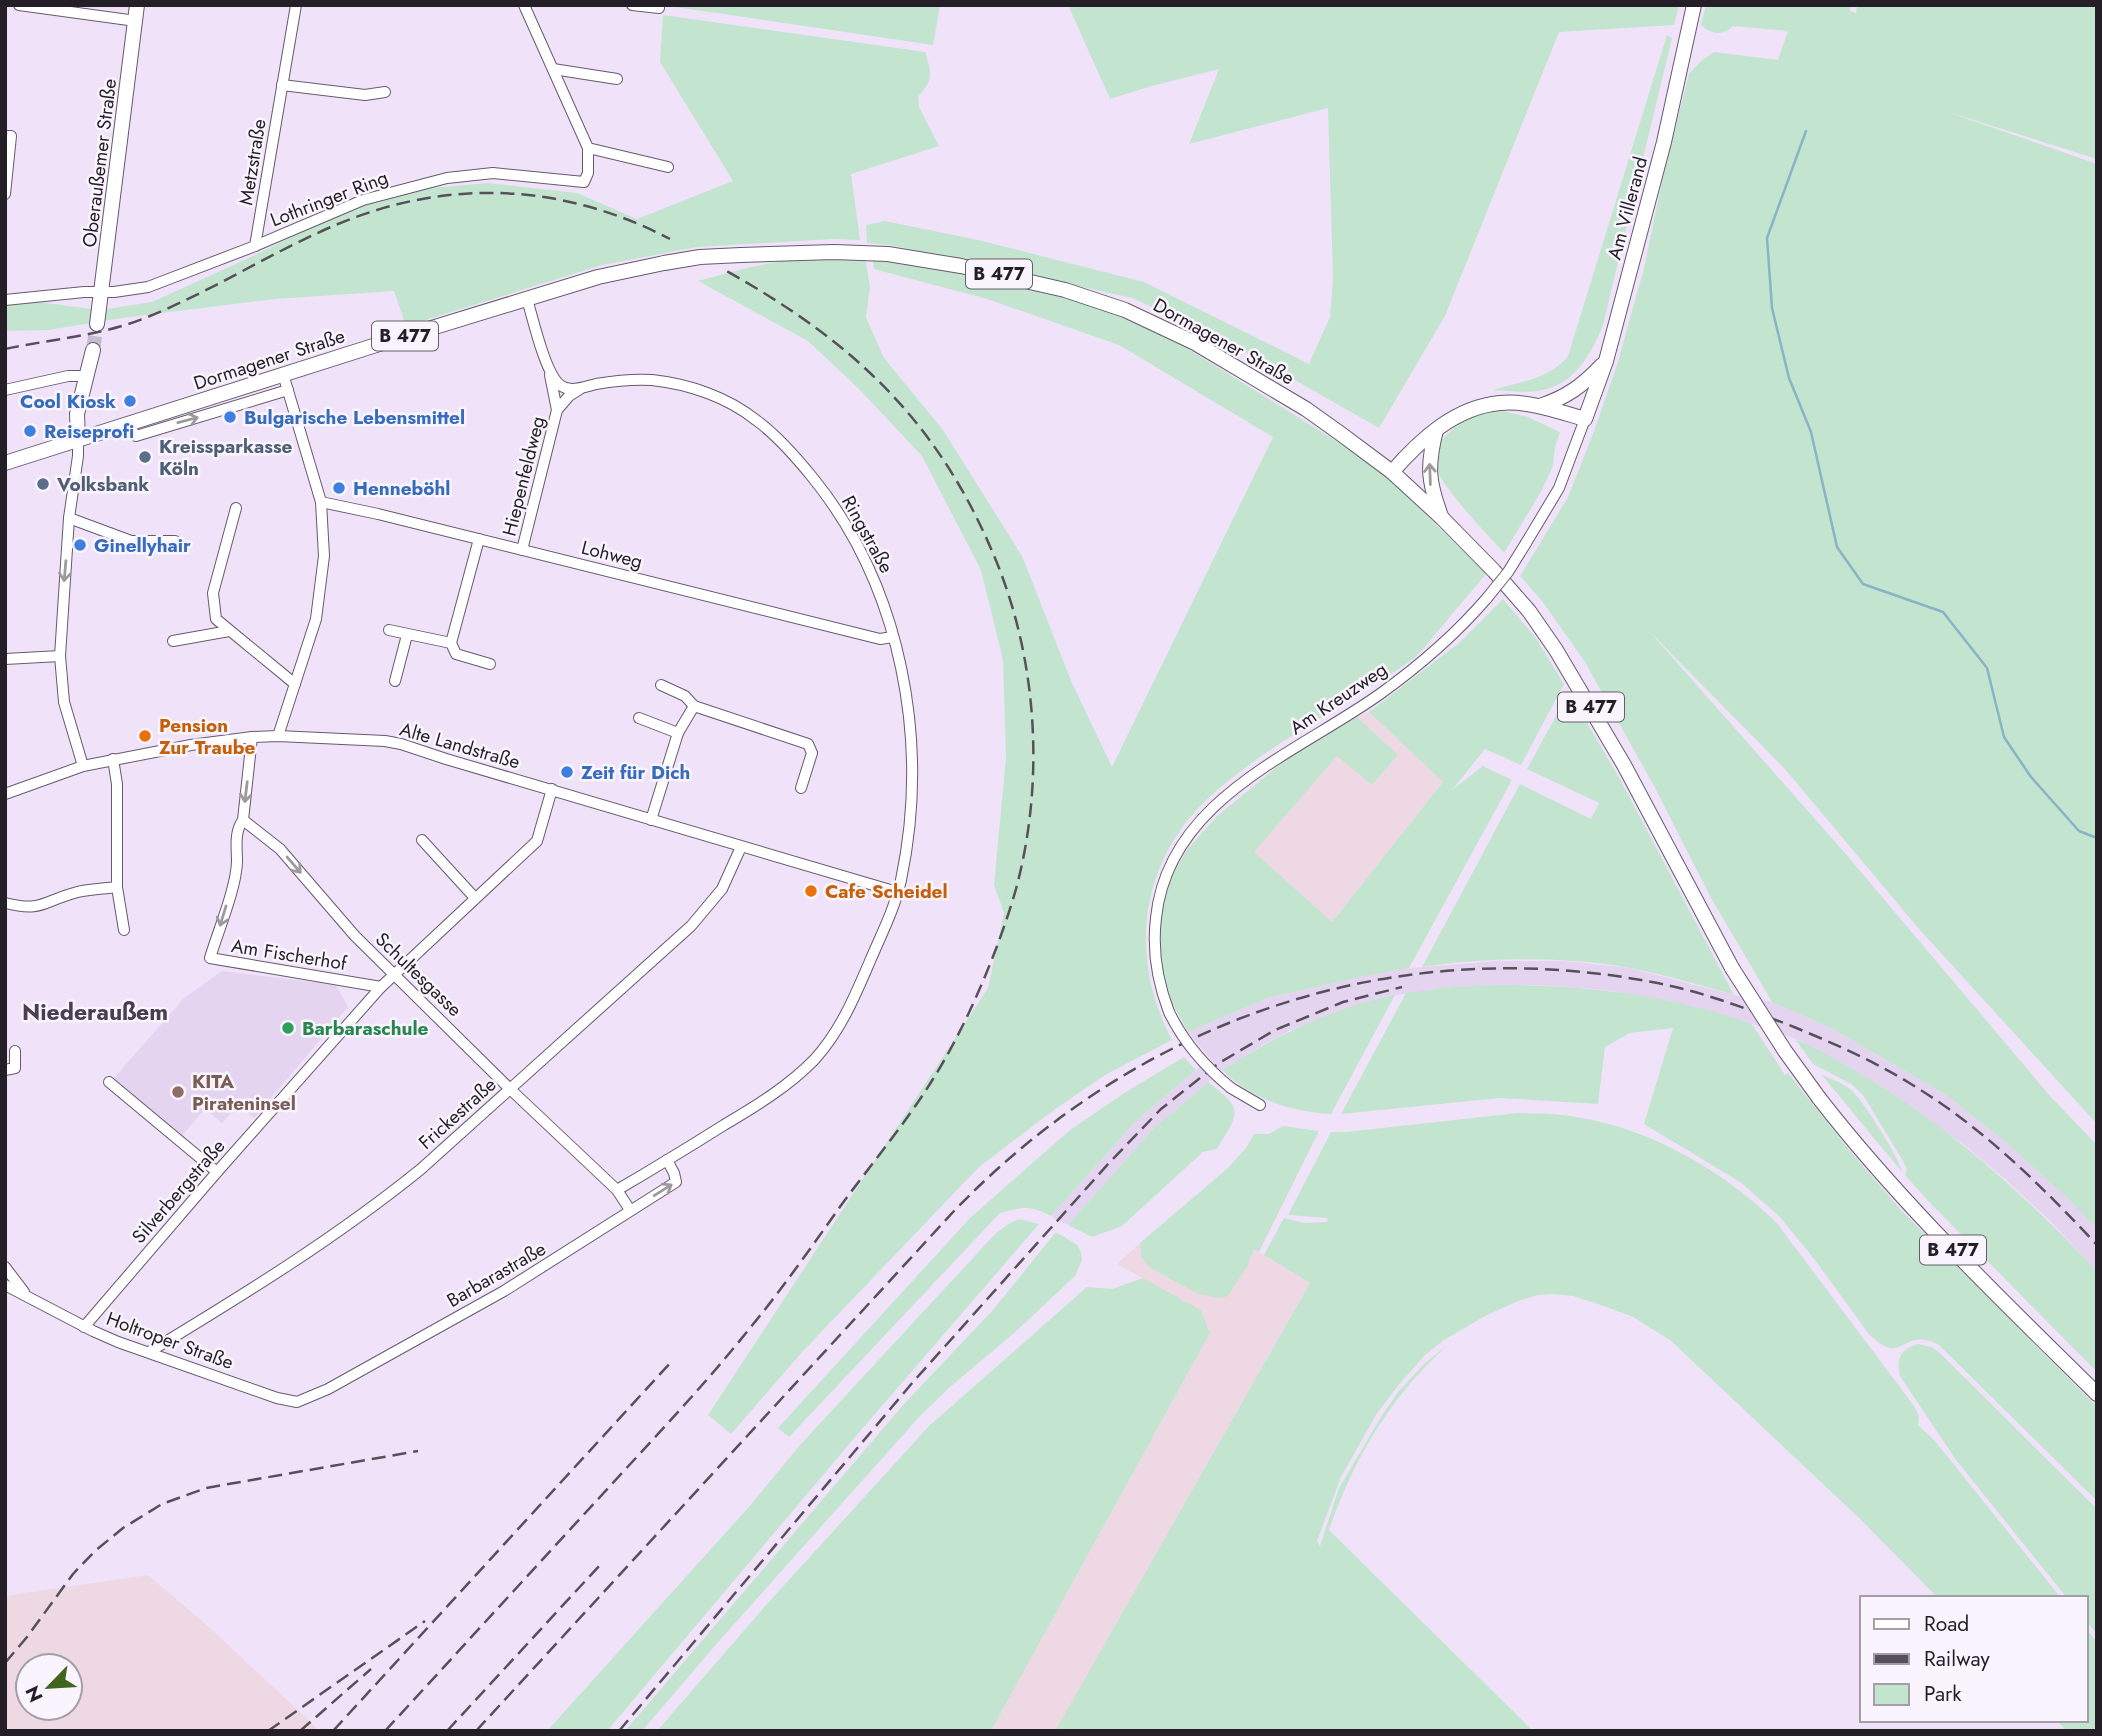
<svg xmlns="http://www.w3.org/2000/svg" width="2102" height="1736" font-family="Jost,sans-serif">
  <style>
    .built { fill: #e5d4f0 }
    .industrial { fill: #eed8e4; fill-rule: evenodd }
    .green { fill: #c3e5cf }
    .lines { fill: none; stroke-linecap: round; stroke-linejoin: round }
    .stream { stroke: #88b4c6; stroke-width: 2.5 }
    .major-tunnel { stroke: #c7bccf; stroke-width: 14; stroke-dasharray: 14 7; stroke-linecap: butt }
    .minor-casing { stroke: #665a6d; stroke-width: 12 }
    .major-casing { stroke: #665a6d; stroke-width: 16 }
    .minor { stroke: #fff; stroke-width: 10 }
    .major { stroke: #fff; stroke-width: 14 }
    .rail { stroke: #57505b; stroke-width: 2.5; stroke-dasharray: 14 7; stroke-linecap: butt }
    .minor-bridge-casing { stroke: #665a6d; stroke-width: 12; stroke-linecap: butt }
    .major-bridge-casing { stroke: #665a6d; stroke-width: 16; stroke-linecap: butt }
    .minor-bridge { stroke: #fff; stroke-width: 10 }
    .major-bridge { stroke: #fff; stroke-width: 14 }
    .oneway { stroke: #9c9a9d }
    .shop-dot { fill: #3f7fe0; stroke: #f9f4fd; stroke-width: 2.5 }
    .service-dot { fill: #5c6f8a; stroke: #f9f4fd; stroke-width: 2.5 }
    .food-dot { fill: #e8710a; stroke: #f9f4fd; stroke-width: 2.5 }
    .leisure-dot { fill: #2e9e5b; stroke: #f9f4fd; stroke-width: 2.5 }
    .education-dot { fill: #8d6e63; stroke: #f9f4fd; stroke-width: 2.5 }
    .labels { text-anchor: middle; stroke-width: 5; stroke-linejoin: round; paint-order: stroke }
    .shield { fill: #f9f4fd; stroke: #645f66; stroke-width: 2 }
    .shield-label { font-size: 18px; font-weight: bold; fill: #241f26 }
    .street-label { font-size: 19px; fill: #241f26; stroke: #f9f4fd }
    .shop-label { font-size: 19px; font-weight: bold; fill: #366cbe; stroke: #f9f4fd; text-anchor: start }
    .service-label { font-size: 19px; font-weight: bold; fill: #4e5e75; stroke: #f9f4fd; text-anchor: start }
    .food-label { font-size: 19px; font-weight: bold; fill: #c56008; stroke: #f9f4fd; text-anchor: start }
    .leisure-label { font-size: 19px; font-weight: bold; fill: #27864d; stroke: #f9f4fd; text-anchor: start }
    .education-label { font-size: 19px; font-weight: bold; fill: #785e54; stroke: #f9f4fd; text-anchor: start }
    .quarter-label { font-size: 23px; font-weight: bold; fill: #493e4f; stroke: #f9f4fd }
  </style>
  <rect width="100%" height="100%" fill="#f0e3f9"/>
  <g class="built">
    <path d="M1498,961h68l64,7 104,27 38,7 59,26 115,67 57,45 63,57 31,32v42l-48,-51 -43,-40 -43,-36 -85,-60 -79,-44 -52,-18 -90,-23 -52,-9 -68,-5 -83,2 -45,6 -35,7 -41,13 -42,17 -28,15 -41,25 -70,60 -84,95 -17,-9 84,-94 61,-52 15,-10 -23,-28 80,-34 93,-21 48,-9z"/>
    <path d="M222,971l114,14 12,22 -13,15 -1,-1 -4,4 2,1 -78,92 -15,-13 -17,18 -17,-14 -24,28 -67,-59 70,-80z"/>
  </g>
  <g class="industrial">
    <path d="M1369,712l74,70 -111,140 -79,-70 84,-97 35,30 26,-30 -41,-38z"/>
    <path d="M1140,1243v8l108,14 6,-16 56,34 -255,448h-64l219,-398 -9,-23 -84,-46z"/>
    <path d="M148,1575l61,52 111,104h-315v-135zM28,1666h42v42h-42z"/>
  </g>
  <g class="green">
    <path d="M662,5h278l-7,40z"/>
    <path d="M1068,5h611l-5,20 -115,7 -114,284 -66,112 -155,-88 -92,-42 -242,-53 -23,-2 -1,-18 19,-4 93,19 166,42 165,82 21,-47 3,-38 -5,-171 -139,36 30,-75 -67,17 -42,13z"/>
    <path d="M1706,5h145l-1,6 6,2 1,-8h240v154l-152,-48 152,53v960l-178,-195 -135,-161 -135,-137 196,222 205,243 47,49v84l-31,-32 -63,-57 -57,-45 -115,-67 -59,-26 -61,-104 -56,-110 -70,-126 -43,-61 -22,-25 48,-79 26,-66 23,-66 27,-97 19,-91 26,-103 12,-13 13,-9 64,8 10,-29 -55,-5c-10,10 -21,9 -32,-1z"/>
    <path d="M663,15l262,37c7,22 9,27 -7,45l1,10 20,39 -88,28 9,66 -26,-1 -137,8 -95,18 -196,61 -12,-35 -119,8 -153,19 -74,12 -43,1v-27l33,-2 62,8 52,-8 97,-44 109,-53 49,-15 82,-7 88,10 60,26 96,-38 -73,-119z"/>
    <path d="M1667,35l5,3 -69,287c-11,27 -26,56 -56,64 -17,5 -38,2 -55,1 27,-8 58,-11 76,-34z"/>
    <path d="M837,250l27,2 6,35 -4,30 18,41 59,72 79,126 50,127 40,84 161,-330 -154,-92 -132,-46 -113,-30 -3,-19 256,61 227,141 35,26 97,96c-16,19 -32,38 -48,57 -8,9 -16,21 -25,28 -65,46 -139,81 -199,134 -74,64 -87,162 -42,247l-67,35 -51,35 -75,57 -176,184 -72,83 -23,-19 280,-427 16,-75 -10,-28 12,-127 -3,-98 -22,-90 -59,-114 -64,-68 -50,-47 -110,-60 53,-14z"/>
    <path d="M1503,411l25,6 32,15 -5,15 -2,19 -11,24 -38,63c-15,-17 -72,-75 -70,-94 1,-13 7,-19 16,-27 16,-16 32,-19 53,-21z"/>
    <path d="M1503,599l32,38 29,47 -43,81 -36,-16 -33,41 31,-24 29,14 -103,188 -48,9 -93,21 -80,34 -17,-31 -6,-15 -4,-25 -2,-28 9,-49 18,-33 30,-34 68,-56 73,-44 41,38 -26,30 -35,-29 -83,96 78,70 111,-140 -74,-70 90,-69z"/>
    <path d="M1569,692l52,89 113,214c-34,-10 -68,-20 -104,-27 -67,-12 -140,-11 -208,-1l98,-183 71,35 8,-16 -72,-34z"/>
    <path d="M1498,985c86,0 173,10 254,39l33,51 3,-2 62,78 50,58 197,198v94l-158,-156c-29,-16 -36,9 -53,2 -7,-3 -13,-9 -18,-14l-53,-73 -36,-44 -39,-34 -96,-58 29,-96 -43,5 -25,14 -7,57 -98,-6 -159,16 65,-121 48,-6z"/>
    <path d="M1395,995l-64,119c-42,-2 -79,-15 -109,-44 53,-34 110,-62 173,-75z"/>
    <path d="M1795,1039c18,7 35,18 52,27 96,54 175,126 250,205v101l-167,-169 -25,-28 2,-6 -4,-8 -40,-66 -12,-11 -38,-20z"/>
    <path d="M1184,1057l12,13 -61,52 -84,94c-21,-11 -29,-9 -51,-3l-211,224 -11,-9 192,-210 100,-88 56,-38z"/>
    <path d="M1821,1074c9,5 20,8 29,15 11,8 51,71 52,83z"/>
    <path d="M1208,1082c36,28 32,29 9,67l-14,3 -81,74 -30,11 -24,-12 84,-95z"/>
    <path d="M1518,1113c14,1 29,0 43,2 80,8 158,52 215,107l138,184 5,10 -1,9 17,16 126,157h-123l-81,-82 -187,-176 -37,-23 -32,-12 -28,-9 -20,-2 -15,1 -20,6 -33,15 -41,24 -19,15 -28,32 -21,28 -35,62 -24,64 3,5 19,-58 42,-71 17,-25 27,-29 31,-25c-61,51 -101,117 -127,192l204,201h-478l255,-448 -46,-28 20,-37 20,5 23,-1 1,-4 -40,-3 43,-83h15z"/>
    <path d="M1283,1126l36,5 -60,121 -5,-3 -6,16 -21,32 -10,1 -21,-5 -47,-26 -8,-10 -1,-14 88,-75 18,-20 8,-14h15z"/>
    <path d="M1019,1219l20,5 -183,212 -249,295h-60l200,-222 53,-64 196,-212 14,-10z"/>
    <path d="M1056,1232l21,13 4,7 1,8 -7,16 -62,58 -63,53 -30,29 -201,225 -77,90h-17l279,-327 88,-93z"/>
    <path d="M1143,1278l58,32 9,23 -219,398h-334l110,-127 162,-178 158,-139 25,2z"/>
    <path d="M1918,1344l14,3 11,9 154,153v125l-11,-13v-23h-19l-111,-138 -56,-84c-4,-17 0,-27 18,-32z"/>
    <path d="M2086,1629l11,13v89h-30l-11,-11h30z"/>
  </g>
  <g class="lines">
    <path class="stream" d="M1806,131l-39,107 5,70 17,70 22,54 26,115 26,37 80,28 44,56 17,69 27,40 48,54 18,7"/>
    <path class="major-tunnel" d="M93,350l4,-26"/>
    <g class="minor-casing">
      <g id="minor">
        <path d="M19,5l117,16"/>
        <path d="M632,5l27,3"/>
        <path d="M553,69l64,10"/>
        <path d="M282,85l83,10 20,-3"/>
        <path d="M5,136h6l-6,58"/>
        <path d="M588,148l80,19"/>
        <path d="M255,246l41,-241"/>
        <path d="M527,299c6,20 18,74 33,86 4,3 8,4 12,4 8,0 16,-3 24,-5 18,-3 38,-5 56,-4 37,4 75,17 104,40 22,16 40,37 57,58 89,110 117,264 88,402 -6,28 -20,55 -31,81 -15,35 -29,69 -55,98 -26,27 -59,47 -91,66 -35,22 -71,44 -107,65"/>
        <path d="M5,300l79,-8h30l34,-5 107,-41 108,-46 84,-22 46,-5 91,9 4,-9v-25l-64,-143"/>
        <path d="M550,375l7,35"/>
        <path d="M5,390l63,-14h18"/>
        <path d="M128,425l8,11 152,-46"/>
        <path d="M78,440v16l-9,62 -9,138 4,46 19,64"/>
        <path d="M321,502l57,12 502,125 13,-2"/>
        <path d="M236,508l-23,85 3,26 79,65"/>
        <path d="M69,518l62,23h44"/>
        <path d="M479,539l-28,104 5,11 34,10"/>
        <path d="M1526,543l33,-55 26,-69"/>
        <path d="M522,550l35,-140 12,-14 11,-7"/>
        <path d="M389,630l62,13"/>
        <path d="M173,641l56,-10"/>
        <path d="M5,659l55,-3"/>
        <path d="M395,681l12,-46"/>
        <path d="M661,685l24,11 9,10"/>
        <path d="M639,718l39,15"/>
        <path d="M278,736l38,-117 8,-63 -3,-54 -38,-128"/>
        <path d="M252,737l-9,83c-9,12 -6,28 -6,42 -1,27 -19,69 -27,96l171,29"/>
        <path d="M113,759l4,25v103l7,43"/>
        <path d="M5,794l78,-28 108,-21 61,-8 26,-1 107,5 16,3 45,15 451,133"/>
        <path d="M243,820l37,29 75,87 155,153 107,101 13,20"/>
        <path d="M651,820l27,-87 16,-27 114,38 4,9 -11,35"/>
        <path d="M422,840l53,58"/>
        <path d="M5,903c37,9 37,-1 69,-10 13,-4 29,-4 43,-6"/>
        <path d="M1169,1012c-12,-31 -17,-61 -13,-94 12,-119 140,-164 224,-224 39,-28 76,-60 107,-96"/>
        <path d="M5,1070l10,-2v-17"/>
        <path d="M109,1082l108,90"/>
        <path d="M1231,1088l29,17"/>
        <path d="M5,1267l19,25"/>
        <path d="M5,1285l88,46 25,11 159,56 20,4 31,-13 176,-98 172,-109 -2,-9 -7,-13"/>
        <path d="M84,1327l133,-155 164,-185 156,-146 15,-52"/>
        <path d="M149,1352c94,-57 187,-114 272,-183l270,-243 31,-37 19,-42"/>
      </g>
    </g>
    <g class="major-casing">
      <g id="major">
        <path d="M741,255l93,-3 54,2 73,12 104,24 60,20 70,33 111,66 35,25 51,38 50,46 52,53 35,40 27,39 68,115 108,203"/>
        <path d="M97,324l40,-319"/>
        <path d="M1540,406c27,-9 42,-20 62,-41"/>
        <path d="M1436,430c-9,36 -8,51 5,86"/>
        <path d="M78,440l-1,-26 16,-64"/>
        <path d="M5,463l368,-117 225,-69 66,-14"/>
        <path d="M1392,472c28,-32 63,-65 108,-69 27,-3 60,9 85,16l21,-58 58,-219 30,-137"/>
        <path d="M1819,1098c83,107 182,201 278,296"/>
      </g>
    </g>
    <use href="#minor" class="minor"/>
    <use href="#major" class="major"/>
    <g class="rail">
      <path d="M5,349c47,-10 95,-13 140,-31 61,-24 117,-60 177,-87 115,-53 235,-51 348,8"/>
      <path d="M5,1663l22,-26 46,-63 22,-23 28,-23 39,-24 44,-16 212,-37"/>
      <path d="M268,1731l157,-110"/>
      <path d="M300,1731l71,-62"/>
      <path d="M333,1731l339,-370"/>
      <path d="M385,1731c72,-78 143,-156 215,-234 51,-56 103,-110 150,-169 33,-40 62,-82 92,-124 30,-41 64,-81 91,-125 33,-52 66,-130 83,-190 28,-104 22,-221 -17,-321 -57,-144 -143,-225 -276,-299"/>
      <path d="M447,1731l153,-166"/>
      <path d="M476,1731l478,-520c183,-190 436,-279 698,-229 49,9 96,27 142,45 41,17 80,34 117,57 71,43 129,100 186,161"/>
      <path d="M619,1731l294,-349 196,-219 52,-54 58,-46 56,-33 68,-28 59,-15"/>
    </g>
    <g class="minor-bridge-casing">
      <g id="minor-bridge">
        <path d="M1487,598l21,-26 18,-29"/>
        <path d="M1169,1012c15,31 35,54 62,76"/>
      </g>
    </g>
    <g class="major-bridge-casing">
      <g id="major-bridge">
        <path d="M664,263l36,-6 41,-2"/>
        <path d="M1732,968l53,83 34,47"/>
      </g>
    </g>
    <use href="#minor-bridge" class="minor-bridge"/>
    <use href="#major-bridge" class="major-bridge"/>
  </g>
  <defs><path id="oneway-shaft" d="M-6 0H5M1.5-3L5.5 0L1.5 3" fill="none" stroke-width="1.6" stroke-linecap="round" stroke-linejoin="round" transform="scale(1.75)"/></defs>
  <g class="oneway">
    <use href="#oneway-shaft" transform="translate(188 420) rotate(-15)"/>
    <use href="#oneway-shaft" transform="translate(1430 474) rotate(-92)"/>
    <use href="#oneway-shaft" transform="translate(65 571) rotate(95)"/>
    <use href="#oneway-shaft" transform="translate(246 792) rotate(97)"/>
    <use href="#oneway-shaft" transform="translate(294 865) rotate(49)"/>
    <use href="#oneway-shaft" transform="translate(223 916) rotate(107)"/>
    <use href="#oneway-shaft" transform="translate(663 1190) rotate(-32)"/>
  </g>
  <g class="shop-dot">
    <circle cx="130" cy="401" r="7"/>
    <circle cx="230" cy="417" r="7"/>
    <circle cx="30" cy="431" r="7"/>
    <circle cx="339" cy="488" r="7"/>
    <circle cx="80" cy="545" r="7"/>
    <circle cx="567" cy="772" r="7"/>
  </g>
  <g class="service-dot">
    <circle cx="145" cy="457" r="7"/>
    <circle cx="43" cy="484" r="7"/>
  </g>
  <g class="food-dot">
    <circle cx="145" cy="736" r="7"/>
    <circle cx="811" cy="891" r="7"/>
  </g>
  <circle class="leisure-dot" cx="288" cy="1028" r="7"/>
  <circle class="education-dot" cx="178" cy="1092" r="7"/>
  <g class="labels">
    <g class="shield">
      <rect x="966" y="259.5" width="66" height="29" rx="5"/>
      <rect x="372" y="321.5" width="66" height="29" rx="5"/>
      <rect x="1558" y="692.5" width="66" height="29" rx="5"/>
      <rect x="1920" y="1235.5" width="66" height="29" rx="5"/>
    </g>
    <g class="shield-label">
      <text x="999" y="280">B 477</text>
      <text x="405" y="342">B 477</text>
      <text x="1591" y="713">B 477</text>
      <text x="1953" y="1256">B 477</text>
    </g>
    <g class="street-label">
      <text transform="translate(252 162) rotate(-81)" y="7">Metzstraße</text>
      <text transform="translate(99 163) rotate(-83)" y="7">Oberaußemer Straße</text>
      <text transform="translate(329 198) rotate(-21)" y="7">Lothringer Ring</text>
      <text transform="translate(1627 208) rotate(-75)" y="7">Am Villerand</text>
      <text transform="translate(1224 341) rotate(29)" y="7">Dormagener Straße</text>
      <text transform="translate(269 359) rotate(-18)" y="7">Dormagener Straße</text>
      <text transform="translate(523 476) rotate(-76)" y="7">Hiepenfeldweg</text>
      <text transform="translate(868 534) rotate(61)" y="7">Ringstraße</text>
      <text transform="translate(612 554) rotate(14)" y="7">Lohweg</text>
      <text transform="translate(1338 698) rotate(-34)" y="7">Am Kreuzweg</text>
      <text transform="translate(460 745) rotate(16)" y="7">Alte Landstraße</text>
      <text transform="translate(289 954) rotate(9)" y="7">Am Fischerhof</text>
      <text transform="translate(419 974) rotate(44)" y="7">Schultesgasse</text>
      <text transform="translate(457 1113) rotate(-42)" y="7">Frickestraße</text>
      <text transform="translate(178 1191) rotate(-49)" y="7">Silverbergstraße</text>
      <text transform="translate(496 1274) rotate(-30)" y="7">Barbarastraße</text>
      <text transform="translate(170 1340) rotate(20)" y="7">Holtroper Straße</text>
    </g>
    <g class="shop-label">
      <text x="116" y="408" text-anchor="end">Cool Kiosk</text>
      <text x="244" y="424">Bulgarische Lebensmittel</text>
      <text x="44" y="438">Reiseprofi</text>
      <text x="353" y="495">Henneböhl</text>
      <text x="94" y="552">Ginellyhair</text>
      <text x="581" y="779">Zeit für Dich</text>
    </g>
    <g class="service-label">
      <text x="159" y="453">Kreissparkasse<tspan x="159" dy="22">Köln</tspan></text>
      <text x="57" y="491">Volksbank</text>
    </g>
    <g class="food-label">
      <text x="159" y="732">Pension<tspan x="159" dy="22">Zur Traube</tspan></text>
      <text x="825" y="898">Cafe Scheidel</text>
    </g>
    <g class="leisure-label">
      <text x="302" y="1035">Barbaraschule</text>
    </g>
    <g class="education-label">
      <text x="192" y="1088">KITA<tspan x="192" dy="22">Pirateninsel</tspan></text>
    </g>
    <g class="quarter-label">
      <text x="95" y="1020">Niederaußem</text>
    </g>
  </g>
  <rect width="2102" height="1736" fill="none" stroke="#241f26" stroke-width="14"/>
  <rect x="1860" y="1596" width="228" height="126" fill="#f9f4fd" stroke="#a49fa7" stroke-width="2"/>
  <rect x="1874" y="1619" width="35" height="10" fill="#ffffff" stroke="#a49fa7" stroke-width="2"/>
  <text x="1924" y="1631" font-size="21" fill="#241f26">Road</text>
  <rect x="1874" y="1654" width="35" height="10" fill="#57505b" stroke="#a49fa7" stroke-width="2"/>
  <text x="1924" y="1666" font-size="21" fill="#241f26">Railway</text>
  <rect x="1874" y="1684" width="35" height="21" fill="#c3e5cf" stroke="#a49fa7" stroke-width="2"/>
  <text x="1924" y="1701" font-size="21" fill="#241f26">Park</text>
  <g transform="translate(49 1687) rotate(245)"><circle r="33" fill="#f9f4fd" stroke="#a49fa7" stroke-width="2"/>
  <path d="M0-5L12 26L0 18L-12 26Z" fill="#3f651f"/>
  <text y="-10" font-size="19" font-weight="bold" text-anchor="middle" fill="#241f26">N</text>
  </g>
</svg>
